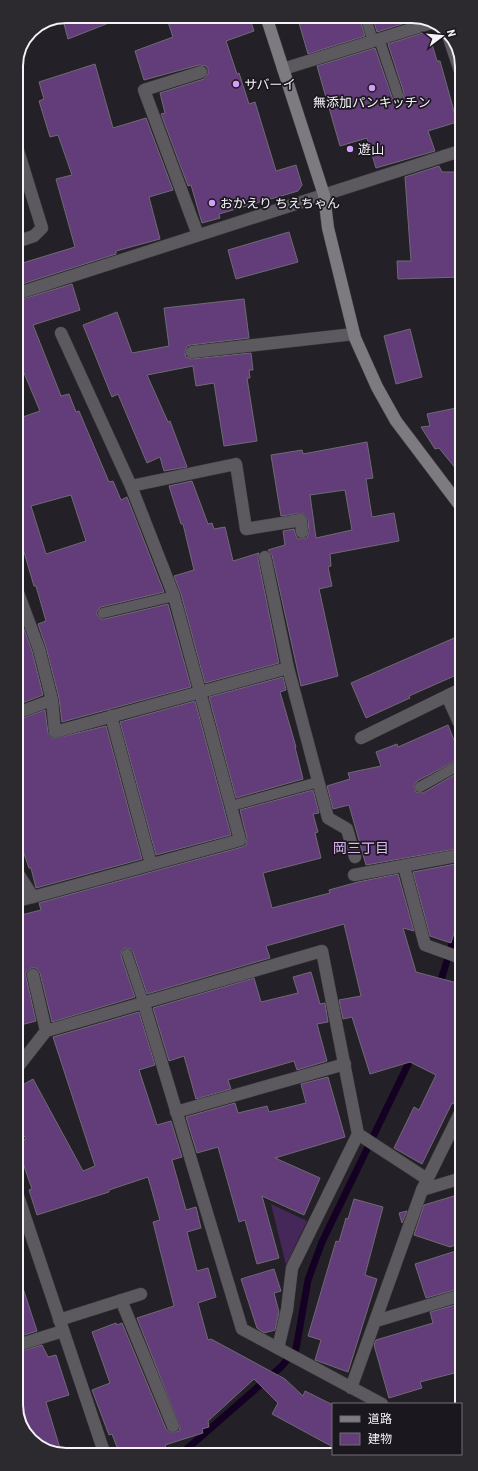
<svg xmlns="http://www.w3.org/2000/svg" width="478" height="1471" font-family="'Roboto Condensed','Noto Sans JP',sans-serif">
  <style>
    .green { fill: #46275a }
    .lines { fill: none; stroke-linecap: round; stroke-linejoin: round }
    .stream { stroke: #140022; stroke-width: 7 }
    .building { fill: #623d79; stroke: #6f6a73; fill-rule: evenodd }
    .lane-casing { stroke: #413e45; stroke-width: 11 }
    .street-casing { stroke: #413e45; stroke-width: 13 }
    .secondary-casing { stroke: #413e45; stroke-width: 13 }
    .lane { stroke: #5c5a5e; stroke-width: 10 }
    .street { stroke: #5c5a5e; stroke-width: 12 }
    .secondary { stroke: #7d7a80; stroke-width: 12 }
    .poi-dot { fill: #d59cfb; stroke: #1b171e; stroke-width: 1.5 }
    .labels { text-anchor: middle; stroke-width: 3.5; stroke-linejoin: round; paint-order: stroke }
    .poi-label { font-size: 13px; fill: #f5f3f8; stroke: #1b171e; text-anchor: start }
    .neighbourhood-label { font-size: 14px; fill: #ddb6f8; stroke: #1b171e }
    .rim { fill: none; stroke: #f5f3f8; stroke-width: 2 }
  </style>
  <rect width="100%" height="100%" fill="#242028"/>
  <path class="green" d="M271,1204l36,17 -21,44z"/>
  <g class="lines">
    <g class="stream">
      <path d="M439,987l22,-73"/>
      <path d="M181,1454l101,-88 14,-17 12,-69 14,-38 91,-188"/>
    </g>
  </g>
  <g class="building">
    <path d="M72,16h52v1l-56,22 -5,-19z"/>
    <path d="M166,16h83l5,15 -28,10 11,33 2,-1 10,31 6,-2 21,69 20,-6 6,20 -4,6 -79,23 1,4 -18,5 -11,-38 -3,1 -27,-72 4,-1 -5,-20 44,-14 4,-5v-5l-2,-3 -7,-1 -55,15 -9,-29 38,-14z"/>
    <path d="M297,16h62l6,20 -57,18z"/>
    <path d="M372,16h43l6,2 -44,14z"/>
    <path d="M426,32l1,3 2,-1 8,27h3l17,61 -29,9 7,20 -59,17 -9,-30 -27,8 -23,-80 58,-18 17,49 2,3 6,1 3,-2 1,-6 -16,-49z"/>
    <path d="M95,64l18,64 33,-10 27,72 -24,7 11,42 -44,12v3l-100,32v-21l59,-18 -19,-68 16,-4 -14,-40 -8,2 -11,-36 5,-2 -5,-17z"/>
    <path d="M439,166l3,6h18l1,105 -63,2 -1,-18h14l-6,-84z"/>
    <path d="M289,232l9,30 -62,17 -8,-29z"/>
    <path d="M72,284l8,26 -47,15 28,71 8,-2 7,18 3,-1 30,71 4,-1 8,19 6,-3 37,95 -63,15 -4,4v4l4,4h4l63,-15 23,83 -129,35 -3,-24 -13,-51 -8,-23 8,-3 -10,-35h-2l-10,-34 -7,2v-135l23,-8 -24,-57v-53zM71,495l15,46 -40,13 -15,-48z"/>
    <path d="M244,299l5,39 -58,7 -4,1 -2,6 1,5 6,2 59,-6 2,17h-4l1,8h-3l10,63 -33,5 -10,-63 -18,3 -3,-20 -46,9 21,47 2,-1 17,46 -23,4 -4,-14 -13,6 -29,-69 -6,3 -29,-72 34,-13 15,41 37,-7 -5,-38z"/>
    <path d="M410,329l12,48 -26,7 -12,-48z"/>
    <path d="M461,407v68l-22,-27 -4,1 -14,-22 9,-1 -3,-12z"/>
    <path d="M367,442l6,36 -7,1 6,38 22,-4 5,28 -69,13 1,12 -3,1 4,19 -13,3 19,87 -37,10 -29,-131 -4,-5 17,-5 -2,-14 11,-2 2,7 2,3 9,-1 2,-6 -1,-13 -5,-6 -22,3 -10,-61 31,-5 1,4zM345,490l7,40 -36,8 -6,-43z"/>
    <path d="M192,481l16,43 4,-1 2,6 11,-2 8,34 26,-8 -1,6 21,104 -74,20 -24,-89 -7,-18 20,-6 -11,-46h-2l-12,-38z"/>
    <path d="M24,629l8,22 11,44 -26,10v-73z"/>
    <path d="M461,635v38l-52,23 1,2 -44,20 -15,-35z"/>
    <path d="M283,677l3,13 -6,2 16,55h-1l8,32 -67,19 -27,-101z"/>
    <path d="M195,701l36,134 -75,20 -36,-133z"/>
    <path d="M45,710l3,23 5,6 53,-13 36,133 -106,29 -5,-20h-2l-12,-34v-114z"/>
    <path d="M448,725l13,33 -44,23 -3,6 2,5 7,1 38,-22v77l-95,17 -17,-60 -16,4 -6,-23 23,-7 -2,-6 33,-7 -5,-14 21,-8 1,3z"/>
    <path d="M313,790l6,23 -6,1 5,18 -3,1 6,25 -58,15 9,35 58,-15 -1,-3 29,-8 40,-8 16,57 -11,-3 13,44 45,12 1,104 -8,16 -2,-1 -30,61 -28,-16 20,-41 5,3 17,-35 -26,-13 -40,12 -18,-57 -9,2 -4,-19 22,-4 -17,-72 -78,22 4,12 -123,36 -14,-42 -2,-3 -6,-1 -3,2 -1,6 14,41 -83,25 -12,-49 -4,-5h-5l-5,4v5l10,44 -19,5v-110l24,-6 -2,-7 203,-56 4,-2 1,-7 -7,-28z"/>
    <path d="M461,863v47l-10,33 -21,-7 -17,-64z"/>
    <path d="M311,972l9,32 5,-1 3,19 -11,2 10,37 -30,9 -3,-9 -66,19 3,9 -35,10 -12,-43 -15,5 -16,-53 101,-30 7,24 37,-9 -5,-16z"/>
    <path d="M139,1012l16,53 -16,5 18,55 14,-4 11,36 -10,3 14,50 10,-3 5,21 -14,4 10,39 11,-3 8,29 -18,6 10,37 3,-1 74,40 18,17 2,-5 28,14v42l-61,-33 6,-11 -24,-24 -46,42 1,6 -7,2 1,4 -38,12 3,9 -48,1 -8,-21 -3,1 -17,-45 18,-7 -18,-51 24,-9 1,2 5,-2 44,106 6,4 7,-2 1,-4 -43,-109 37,-12 -21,-84 7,-2 -12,-43 -39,13v2l-72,23 -8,-25 3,-1 -15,-43v-4l9,-3 -9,-15v-36l16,-9 50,92 12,-5 -42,-129z"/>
    <path d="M328,1077l17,60 -70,21 45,20 -16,37 -42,-19 17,62 -22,6 -12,-44 -6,2 -21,-75 -21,6 -11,-36 49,-14 3,10 29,-7 2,6 37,-9 -5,-19z"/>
    <path d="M457,1195l5,15v33l-12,4 -36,-12 10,-30z"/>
    <path d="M354,1199l29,8 -18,68 12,4 -29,93 -33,-12 6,-20 -13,-4 28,-95 3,1 7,-24 2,1z"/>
    <path d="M407,1211l-5,12 -3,-10z"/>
    <path d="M456,1251l6,18v19l-36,10 -11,-34z"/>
    <path d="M274,1269l7,22 -7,2 5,19 -4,18 -11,3 -7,-5 -16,-49z"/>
    <path d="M21,1282l16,49 -19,6v-54z"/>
    <path d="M462,1303v68l-42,11 2,6 -33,10 -15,-53 2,-5 57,-17 -3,-11z"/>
    <path d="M42,1345l6,12 8,-2 13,40 -23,7 16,53 -29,-12 -10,-32 -5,2v-61z"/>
  </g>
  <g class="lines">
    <g class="lane-casing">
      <g id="lane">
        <path d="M365,16l8,25"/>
        <path d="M379,39l19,56"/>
        <path d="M103,613l71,-17"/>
        <path d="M17,620l9,-3"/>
        <path d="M420,787l41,-23"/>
        <path d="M231,806l87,-24"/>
        <path d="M127,954l17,50"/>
      </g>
    </g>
    <g class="street-casing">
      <g id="street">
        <path d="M447,32l13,39"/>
        <path d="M283,69l148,-46"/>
        <path d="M16,144l26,84 -8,8 -18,6"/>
        <path d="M198,235l-54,-145 57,-18"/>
        <path d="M16,294l444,-143"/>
        <path d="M192,352l162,-18"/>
        <path d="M131,486l105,-22 10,65 55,-9 1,12"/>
        <path d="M265,557l23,111 40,150 19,11 8,28"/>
        <path d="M17,590l22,59 13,51"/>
        <path d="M447,696l14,31"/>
        <path d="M17,713l35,-13 3,32 233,-64"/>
        <path d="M111,716l40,148"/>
        <path d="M361,738l100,-49"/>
        <path d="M404,866l21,79 36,13"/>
        <path d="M17,872l16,25 207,-57 -66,-244 -43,-110 -70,-153"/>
        <path d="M354,875l107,-20"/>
        <path d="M17,901l16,-4"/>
        <path d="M33,975l13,56"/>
        <path d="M144,1004l98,325 140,75"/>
        <path d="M17,1068l29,-37 276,-80 36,183 69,45"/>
        <path d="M176,1112l169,-48"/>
        <path d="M422,1190l40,-12"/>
        <path d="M17,1193l88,262"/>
        <path d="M121,1300l52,126"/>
        <path d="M59,1320l82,-26"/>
        <path d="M376,1321l86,-26"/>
        <path d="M18,1345l45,-14"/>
        <path d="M278,1348l9,-38 5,-42 66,-134"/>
        <path d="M351,1388l71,-198 40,-81"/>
      </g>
    </g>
    <g class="secondary-casing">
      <path id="secondary" d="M266,16l58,179 4,33 27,110 22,49 19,34 65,86"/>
    </g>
    <use href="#lane" class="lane"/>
    <use href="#street" class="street"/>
    <use href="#secondary" class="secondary"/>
  </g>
  <g class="poi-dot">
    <circle cx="236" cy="84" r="4"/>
    <circle cx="372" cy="88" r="4"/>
    <circle cx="350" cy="149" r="4"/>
    <circle cx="212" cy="203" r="4"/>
  </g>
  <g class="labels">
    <g class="poi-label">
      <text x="244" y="89">サバーイ</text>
      <text x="372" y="107" text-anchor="middle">無添加パンキッチン</text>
      <text x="358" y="154">遊山</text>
      <text x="220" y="208">おかえり ちえちゃん</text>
    </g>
    <g class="neighbourhood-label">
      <text x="361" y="853">岡三丁目</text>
    </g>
  </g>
  <path d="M0 0H478V1471H0ZM66 23H412A43 43 0 0 1 455 66V1405A43 43 0 0 1 412 1448H66A43 43 0 0 1 23 1405V66A43 43 0 0 1 66 23Z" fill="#2c292f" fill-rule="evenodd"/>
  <path class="rim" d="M66 23H412A43 43 0 0 1 455 66V1405A43 43 0 0 1 412 1448H66A43 43 0 0 1 23 1405V66A43 43 0 0 1 66 23Z"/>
  <rect x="332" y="1403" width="130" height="52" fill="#1b171e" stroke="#726f75"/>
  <rect x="340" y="1416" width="20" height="6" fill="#7d7a80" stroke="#726f75"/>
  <text x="368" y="1423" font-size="12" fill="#f5f3f8">道路</text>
  <rect x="340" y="1433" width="20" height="12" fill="#623d79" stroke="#726f75"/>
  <text x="368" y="1443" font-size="12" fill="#f5f3f8">建物</text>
  <g transform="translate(442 36) rotate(74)" stroke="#1b171e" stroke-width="3" paint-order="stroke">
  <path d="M0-3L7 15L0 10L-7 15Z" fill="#f5f3f8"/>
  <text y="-6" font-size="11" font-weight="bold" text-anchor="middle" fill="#f5f3f8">N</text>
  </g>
</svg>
